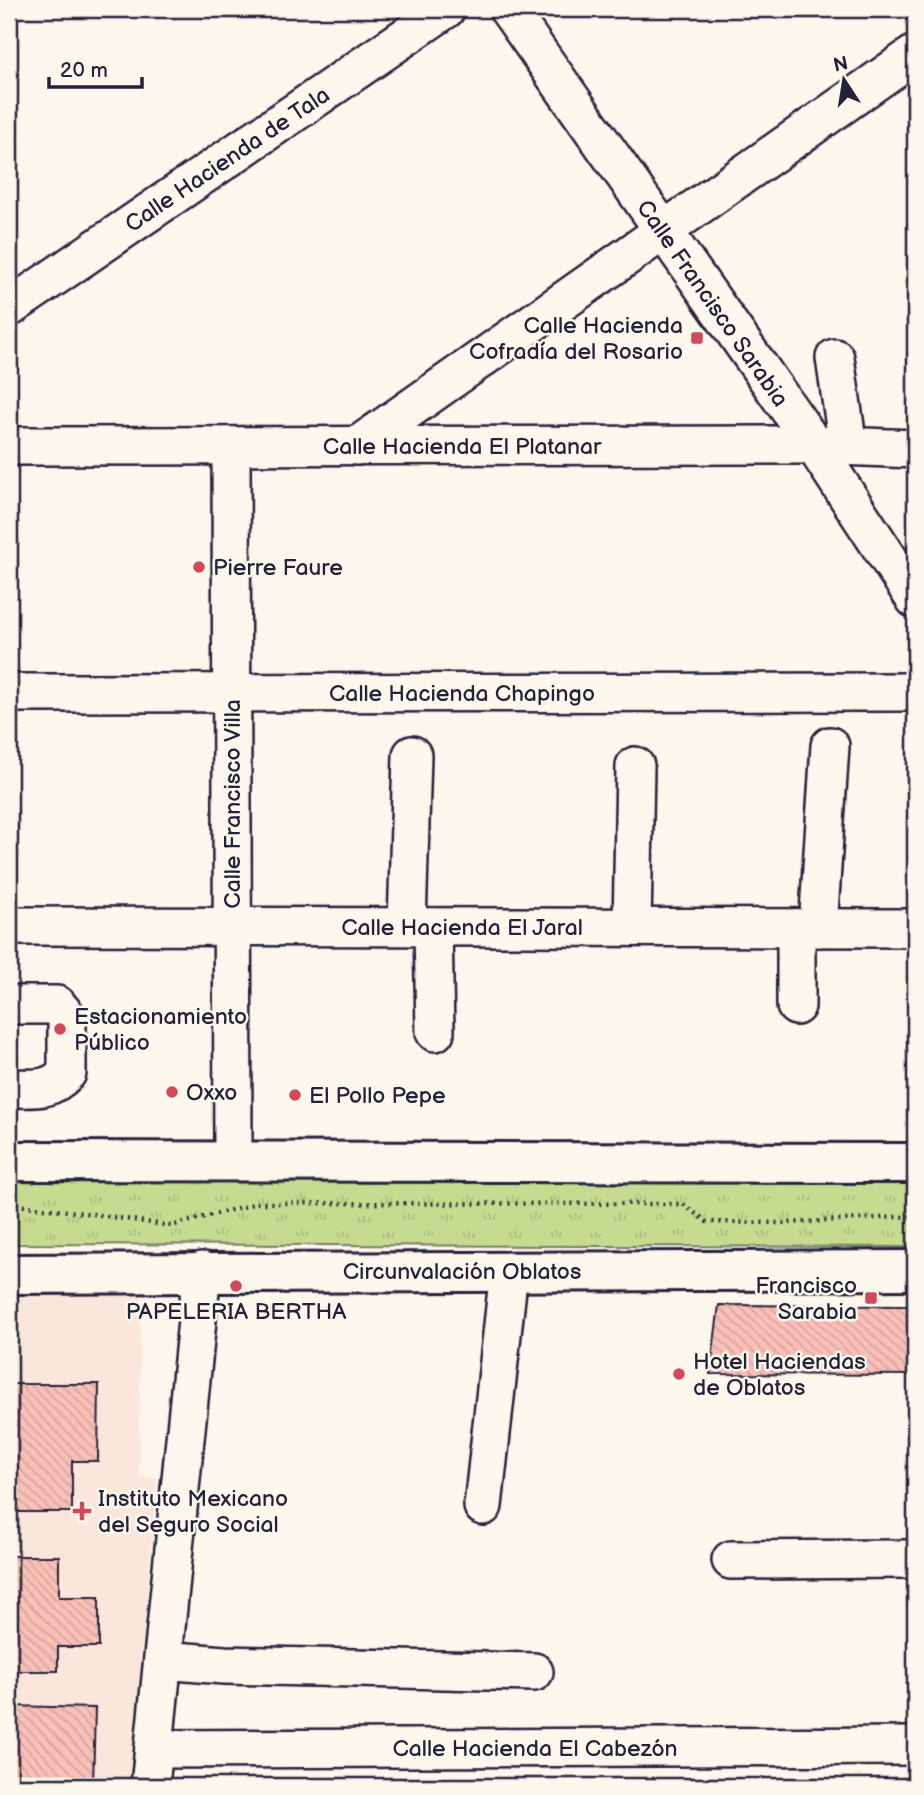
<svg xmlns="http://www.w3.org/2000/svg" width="924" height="1795" font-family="'Balsamiq Sans',sans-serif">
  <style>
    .built { fill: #fbe6dc }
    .grass { fill: url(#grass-tufts); stroke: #747e66; stroke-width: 2 }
    .building { fill: url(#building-back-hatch); stroke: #22223b; stroke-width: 2 }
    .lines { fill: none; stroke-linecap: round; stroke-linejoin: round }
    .minor-casing { stroke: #22223b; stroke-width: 42 }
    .major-casing { stroke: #22223b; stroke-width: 44 }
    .path { stroke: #22223b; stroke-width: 4.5; stroke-dasharray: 2 5; stroke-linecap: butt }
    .minor { stroke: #fbf7ec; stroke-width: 37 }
    .major { stroke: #fbf7ec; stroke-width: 38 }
    .poi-dot { fill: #d1495b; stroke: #fbf7ec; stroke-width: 2.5 }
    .labels { text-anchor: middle; stroke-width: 5; stroke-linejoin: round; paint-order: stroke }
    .street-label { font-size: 23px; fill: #22223b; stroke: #fbf7ec }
    .poi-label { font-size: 23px; fill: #22223b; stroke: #fbf7ec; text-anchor: start }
  </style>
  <defs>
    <pattern id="grass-tufts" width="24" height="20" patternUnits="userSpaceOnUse" patternTransform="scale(1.75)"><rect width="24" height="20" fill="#c7db90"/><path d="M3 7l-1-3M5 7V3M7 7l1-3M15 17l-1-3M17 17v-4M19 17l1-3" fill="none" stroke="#abbc7d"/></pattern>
    <pattern id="building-back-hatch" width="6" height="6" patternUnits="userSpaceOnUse" patternTransform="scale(1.75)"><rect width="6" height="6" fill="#fabfb7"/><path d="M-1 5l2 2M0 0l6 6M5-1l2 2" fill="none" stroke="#d6a49e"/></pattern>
  </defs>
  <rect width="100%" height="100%" fill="#fbf7ec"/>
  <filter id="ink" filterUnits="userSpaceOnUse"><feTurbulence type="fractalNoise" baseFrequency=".0143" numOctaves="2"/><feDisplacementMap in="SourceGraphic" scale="14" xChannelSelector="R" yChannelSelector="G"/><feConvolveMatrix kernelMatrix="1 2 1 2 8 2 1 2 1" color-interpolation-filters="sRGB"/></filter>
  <g filter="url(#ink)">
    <path class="built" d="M9,1293l132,2 -2,183h18l-26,308h-122z"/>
    <path class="grass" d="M9,1173l906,8v66l-906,-3z"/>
    <g class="building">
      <path d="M719,1305l196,1v69l-205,-1z"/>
      <path d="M9,1384h90l-1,77h-26v51h-63z"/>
      <path d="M9,1556h50v41h40v50h-41v24h-49z"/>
      <path d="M9,1706l86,2 -2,78h-84z"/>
    </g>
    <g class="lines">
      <g class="minor-casing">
        <g id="minor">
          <path d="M508,9l306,436 101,154"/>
          <path d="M9,308l437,-299"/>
          <path d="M835,358l13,89"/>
          <path d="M9,446l805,-1 101,4"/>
          <path d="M231,446l2,715"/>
          <path d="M357,446l558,-392"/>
          <path d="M9,693l906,-1"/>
          <path d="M9,926l906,2"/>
          <path d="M407,926l5,-171"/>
          <path d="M433,927l2,105"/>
          <path d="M632,927l3,-161"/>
          <path d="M818,928l12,-182"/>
          <path d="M9,1005h48l10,12v56c-18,19 -34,15 -58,15"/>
          <path d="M796,1006v-78"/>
          <path d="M483,1506l26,-235"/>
          <path d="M731,1560l184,-1"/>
          <path d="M163,1660l61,5 310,7"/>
          <path d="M154,1749l761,-3"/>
          <path d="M150,1786l52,-515"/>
        </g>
      </g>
      <g class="major-casing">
        <g id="major">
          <path d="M9,1161l906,2"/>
          <path d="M9,1274l906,-4"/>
        </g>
      </g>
      <path class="path" d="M9,1204l84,10 78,12 86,-23 426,1 24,18 78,1 130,-7"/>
      <use href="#minor" class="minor"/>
      <use href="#major" class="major"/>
    </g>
  </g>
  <g class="poi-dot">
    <rect x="690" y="331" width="14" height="14" rx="3.5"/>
    <circle cx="199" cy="567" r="7"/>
    <circle cx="60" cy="1029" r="7"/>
    <circle cx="172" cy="1092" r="7"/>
    <circle cx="295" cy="1095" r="7"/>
    <circle cx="236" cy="1286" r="7"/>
    <rect x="864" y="1291" width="14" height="14" rx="3.5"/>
    <circle cx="679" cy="1374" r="7"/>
    <path d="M78.5 1500.5h7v7h7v7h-7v7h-7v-7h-7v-7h7z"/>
  </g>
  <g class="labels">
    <g class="street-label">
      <text transform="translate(227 159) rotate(-34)" y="8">Calle Hacienda de Tala</text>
      <text transform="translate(713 303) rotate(55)" y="8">Calle Francisco Sarabia</text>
      <text x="462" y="454">Calle Hacienda El Platanar</text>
      <text x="462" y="701">Calle Hacienda Chapingo</text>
      <text transform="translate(232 804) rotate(-90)" y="8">Calle Francisco Villa</text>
      <text x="462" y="935">Calle Hacienda El Jaral</text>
      <text x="462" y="1279">Circunvalación Oblatos</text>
      <text x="535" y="1756">Calle Hacienda El Cabezón</text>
    </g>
    <g class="poi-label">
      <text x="683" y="333" text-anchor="end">Calle Hacienda<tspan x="683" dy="26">Cofradía del Rosario</tspan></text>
      <text x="213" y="575">Pierre Faure</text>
      <text x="74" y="1024">Estacionamiento<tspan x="74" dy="26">Público</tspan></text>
      <text x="186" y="1100">Oxxo</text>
      <text x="309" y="1103">El Pollo Pepe</text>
      <text x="857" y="1293" text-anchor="end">Francisco<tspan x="857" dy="26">Sarabia</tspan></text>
      <text x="236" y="1319" text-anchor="middle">PAPELERIA BERTHA</text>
      <text x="693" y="1369">Hotel Haciendas<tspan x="693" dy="26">de Oblatos</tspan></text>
      <text x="98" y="1506">Instituto Mexicano<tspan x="98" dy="26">del Seguro Social</tspan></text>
    </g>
  </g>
  <rect width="924" height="1795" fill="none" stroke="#fbf7ec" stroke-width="35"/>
  <rect x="18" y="18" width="889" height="1760" fill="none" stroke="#22223b" stroke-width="2.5" filter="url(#ink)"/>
  <g transform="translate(844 80) rotate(348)" stroke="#fbf7ec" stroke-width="5" paint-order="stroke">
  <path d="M0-5L12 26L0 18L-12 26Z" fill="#22223b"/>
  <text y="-10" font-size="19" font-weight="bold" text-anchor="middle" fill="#22223b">N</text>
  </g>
  <path d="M49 77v10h93v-10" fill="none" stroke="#22223b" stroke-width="3.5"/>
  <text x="60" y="77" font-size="21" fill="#22223b" stroke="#fbf7ec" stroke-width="5" paint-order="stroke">20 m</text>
</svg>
